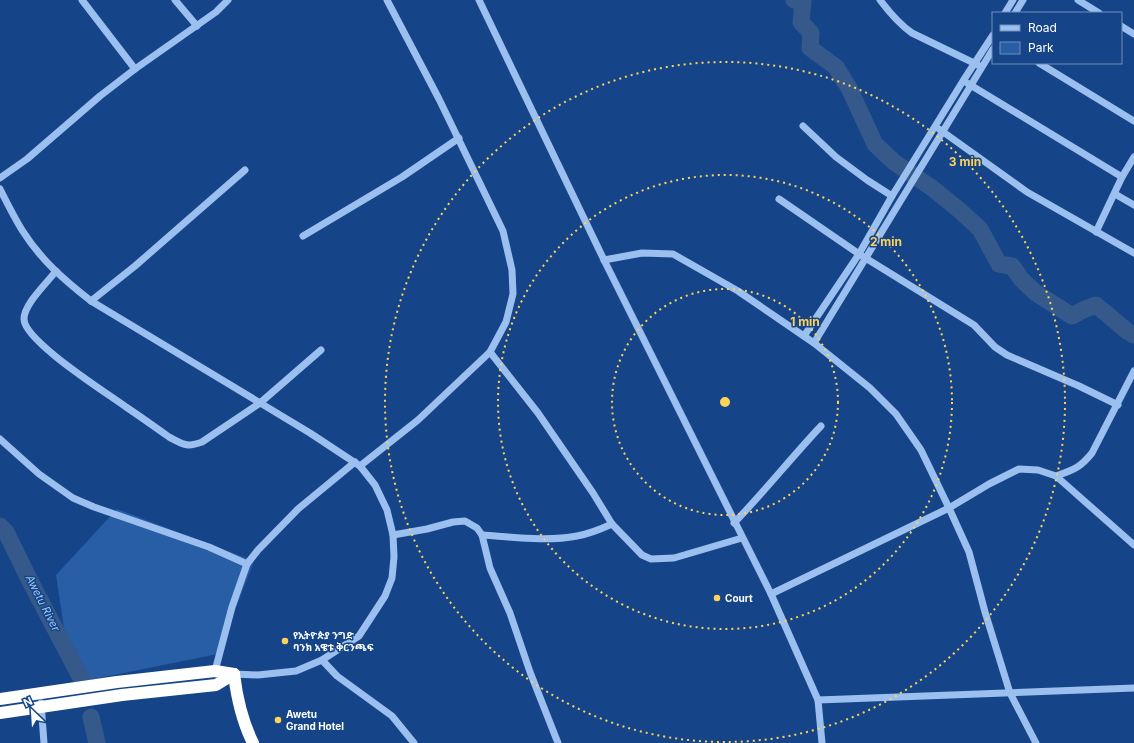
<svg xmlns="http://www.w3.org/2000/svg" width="1134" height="743" font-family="Inter,'Noto Sans Ethiopic',sans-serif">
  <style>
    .green { fill: #275ea6 }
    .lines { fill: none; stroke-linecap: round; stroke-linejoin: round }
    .river { stroke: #35598a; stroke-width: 17 }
    .minor { stroke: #9bbfef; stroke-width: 7 }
    .highway { stroke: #fff; stroke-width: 12 }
    .ring { fill: none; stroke: #ffd259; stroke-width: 2; stroke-dasharray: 2 4 }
    .poi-dot { fill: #ffd259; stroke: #154588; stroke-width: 1.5 }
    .labels { text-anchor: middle; stroke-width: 3; stroke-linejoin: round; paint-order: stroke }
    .poi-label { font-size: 10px; font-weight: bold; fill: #fff; stroke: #154588; text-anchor: start }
    .water-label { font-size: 11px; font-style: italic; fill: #a7c9f6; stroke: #154588 }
    .centre { fill: #ffd259; stroke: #154588; stroke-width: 2 }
    .ring-label { font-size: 12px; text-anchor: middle; font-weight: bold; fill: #ffd259; stroke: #154588; stroke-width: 3; stroke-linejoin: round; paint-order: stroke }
  </style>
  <rect width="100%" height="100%" fill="#154588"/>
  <path class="green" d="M117,509l137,52 -36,93 -129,26 -18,-5 -15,-100z"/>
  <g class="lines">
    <g class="river">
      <path d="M794,0l9,2 -2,20 10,11 -1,15 26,19 13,21 26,56 19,18 38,26 26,21 22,20 19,35 13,2 10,14 14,13 36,23 11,-6 13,-5 31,26 7,4"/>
      <path d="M0,526l6,6 23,47 54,103"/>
      <path d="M91,717l6,26"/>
    </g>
    <g class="minor">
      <path d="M82,0l53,69"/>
      <path d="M175,0l22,26"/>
      <path d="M479,0l125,260 167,334 47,106 4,43"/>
      <path d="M880,0c9,12 19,24 32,33l66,32"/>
      <path d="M1078,0l21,13"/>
      <path d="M1005,13l8,-13"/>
      <path d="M1015,13l8,-13"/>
      <path d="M1121,26l13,8"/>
      <path d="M1039,63l95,58"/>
      <path d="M967,83l155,94"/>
      <path d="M803,126l33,31 31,23 25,16"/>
      <path d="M939,129l88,63 107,61"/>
      <path d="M0,178l27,-19 73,-63 35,-27 81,-57 12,-12"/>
      <path d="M0,189c7,14 14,28 22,41 18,29 42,50 69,71l219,132 50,33 15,19 12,25 6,25 1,22 -2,21 -7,18 -26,40 -37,24 -26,11 -38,4 -24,-1"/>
      <path d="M1115,194l19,11"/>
      <path d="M779,199l80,55 115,71 21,22 12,8 72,31 39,19"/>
      <path d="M1096,232l26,-55 12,-20"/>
      <path d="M303,236l99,-59 57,-39"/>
      <path d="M604,260l38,-7 31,1 65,37 76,52 56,45 26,26 25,36 28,58 20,44 16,60 25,81 26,50"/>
      <path d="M56,271c-9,12 -32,33 -32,48 0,22 83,74 102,88 15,10 29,20 43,30 14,7 17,11 33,5l58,-39 61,-53"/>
      <path d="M91,301l44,-35 110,-96"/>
      <path d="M804,336l55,-82 33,-58 71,-115 30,-46"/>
      <path d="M814,343l179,-294"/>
      <path d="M490,352l48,61 55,80 19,31 30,31 9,4 23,-1 68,-20"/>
      <path d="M0,439l39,35 34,24 21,9 115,40 38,17"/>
      <path d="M360,466l58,-46 72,-68 16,-30 7,-28 -1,-24 -9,-39 -64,-132 -52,-99"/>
      <path d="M1056,476c17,-6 24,-8 36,-23l42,-82"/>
      <path d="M734,523c30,-31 57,-65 87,-97"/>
      <path d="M393,535l34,-6 26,-7 12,-1 12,7 5,7 8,33 20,45 20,59 28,71"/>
      <path d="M482,535c31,2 64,7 95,1 12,-2 24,-7 35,-12"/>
      <path d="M771,594l178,-86 40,-24 30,-15 19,1 18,6 78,69"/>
      <path d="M322,660l15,16 55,40 22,27"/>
      <path d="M215,671l17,-64 15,-43 11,-14 40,-41 57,-47"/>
      <path d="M818,700l316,-12"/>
      <path d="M41,703l3,40"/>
    </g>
    <g class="highway">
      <path d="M234,674c3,25 8,47 19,69"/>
      <path d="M0,699l117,-17 98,-11 19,3"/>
      <path d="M0,713l122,-18 94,-10 18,-11"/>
    </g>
  </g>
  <g class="ring">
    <circle cx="725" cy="402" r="113"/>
    <circle cx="725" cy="402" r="227"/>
    <circle cx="725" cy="402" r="340"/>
  </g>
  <g class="poi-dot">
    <circle cx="717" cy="598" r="4"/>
    <circle cx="285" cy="641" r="4"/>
    <circle cx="278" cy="720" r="4"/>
  </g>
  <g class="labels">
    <g class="poi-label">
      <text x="725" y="602">Court</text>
      <text x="293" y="639">የኢትዮጵያ ንግድ<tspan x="293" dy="12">ባንክ አዌቱ ቅርንጫፍ</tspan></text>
      <text x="286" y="718">Awetu<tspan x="286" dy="12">Grand Hotel</tspan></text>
    </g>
    <g class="water-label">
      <text transform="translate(43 603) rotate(63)" y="4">Awetu River</text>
    </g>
  </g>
  <circle cx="725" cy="402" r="6" class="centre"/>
  <g class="ring-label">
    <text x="965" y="166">3 min</text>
    <text x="886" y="246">2 min</text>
    <text x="805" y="326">1 min</text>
  </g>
  <rect x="992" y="12" width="130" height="52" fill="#154588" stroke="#738fb8"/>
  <rect x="1000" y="25" width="20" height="6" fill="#9bbfef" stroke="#738fb8"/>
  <text x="1028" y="32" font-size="12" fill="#ffffff">Road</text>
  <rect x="1000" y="42" width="20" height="12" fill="#275ea6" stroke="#738fb8"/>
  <text x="1028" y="52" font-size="12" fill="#ffffff">Park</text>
  <g transform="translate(32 711) rotate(335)" stroke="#154588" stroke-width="3" paint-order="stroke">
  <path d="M0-3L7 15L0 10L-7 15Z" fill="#ffffff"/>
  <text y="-6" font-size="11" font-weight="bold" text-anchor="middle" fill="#ffffff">N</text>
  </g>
</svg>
